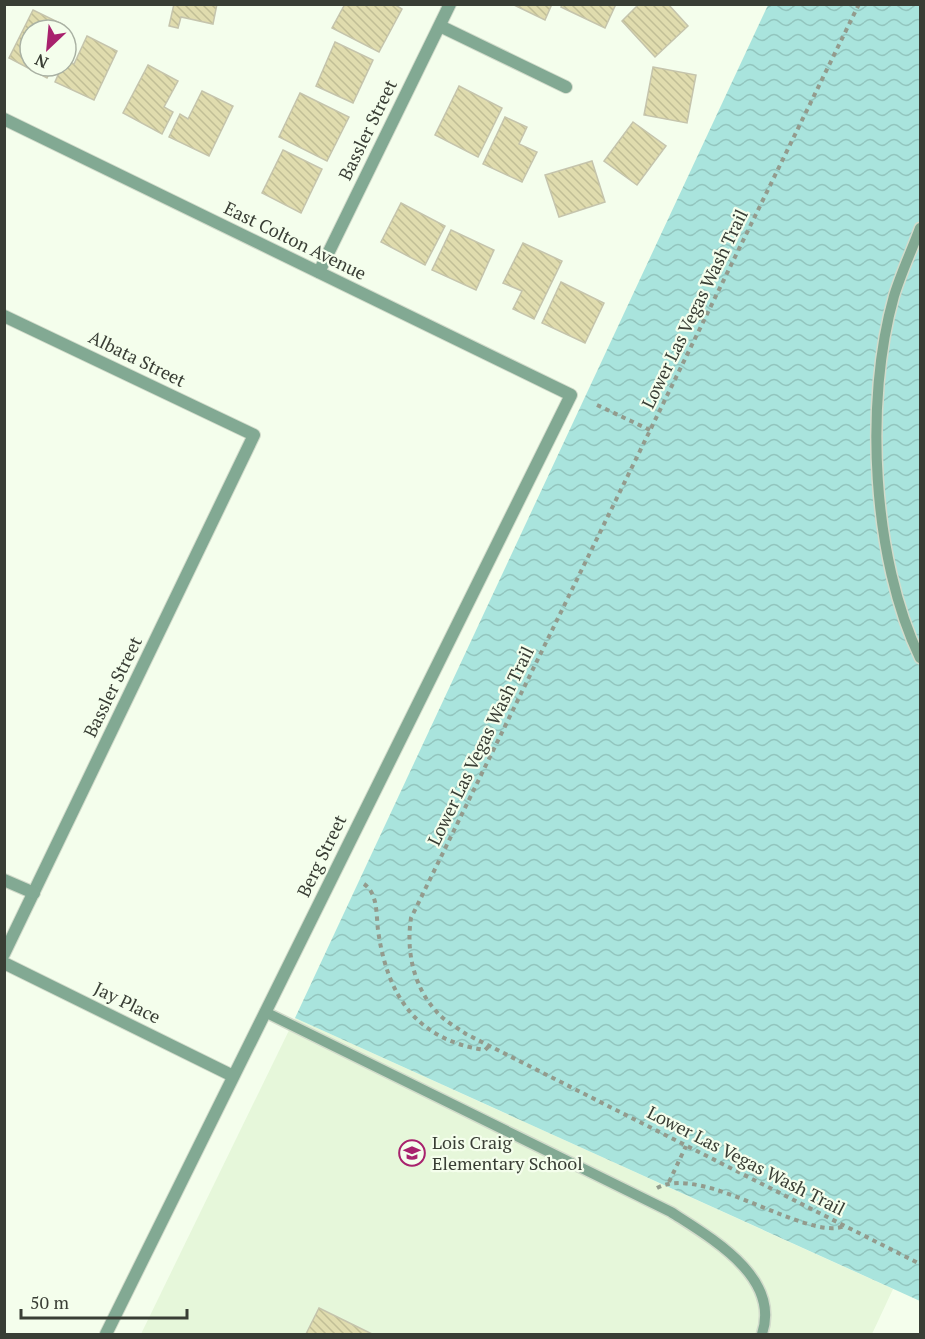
<svg xmlns="http://www.w3.org/2000/svg" width="925" height="1339" font-family="'PT Serif',serif">
  <style>
    .built { fill: #e6f7da }
    .water { fill: url(#water-waves) }
    .building { fill: url(#building-back-hatch); stroke: #c5c4ac; stroke-width: 1.5 }
    .lines { fill: none; stroke-linecap: round; stroke-linejoin: round }
    .lane-casing { stroke: #d2dbcb; stroke-width: 13 }
    .street-casing { stroke: #d2dbcb; stroke-width: 14 }
    .path { stroke: #939b8d; stroke-width: 4; stroke-dasharray: 4.5 4.5; stroke-linecap: butt }
    .lane { stroke: #82a993; stroke-width: 10 }
    .street { stroke: #82a993; stroke-width: 12 }
    .labels { text-anchor: middle; stroke-width: 4.5; stroke-linejoin: round; paint-order: stroke }
    .street-label { font-size: 18px; fill: #393e35; stroke: #f4feec }
    .poi-label { font-size: 18px; fill: #393e35; stroke: #f4feec; text-anchor: start }
  </style>
  <defs>
    <pattern id="water-waves" width="16" height="10" patternUnits="userSpaceOnUse" patternTransform="scale(1.5)"><rect width="16" height="10" fill="#a9e4dd"/><path d="M0 5q4-4 8 0t8 0" fill="none" stroke="#92c5be"/></pattern>
    <pattern id="building-back-hatch" width="6" height="6" patternUnits="userSpaceOnUse" patternTransform="scale(1.5)"><rect width="6" height="6" fill="#e0dcae"/><path d="M-1 5l2 2M0 0l6 6M5-1l2 2" fill="none" stroke="#c1be96"/></pattern>
  </defs>
  <rect width="100%" height="100%" fill="#f4feec"/>
  <path class="built" d="M295,1018l598,271 -21,45h-731z"/>
  <path class="water" d="M768,5h152v1296l-625,-283z"/>
  <g class="building">
    <path d="M174,4h43l-4,20 -32,-7 -3,11 -9,-2z"/>
    <path d="M345,4h49l8,5 -23,43 -47,-24z"/>
    <path d="M512,4h40l-7,16z"/>
    <path d="M562,4h54l-11,24 -44,-21z"/>
    <path d="M639,4h29l20,22 -33,31 -33,-36z"/>
    <path d="M33,10l31,15 -2,5h-32v36h23l-6,12 -38,-20z"/>
    <path d="M87,36l30,15 -23,49 -39,-18 7,-16h4v-6l8,4z"/>
    <path d="M335,42l38,18 -20,43 -37,-17z"/>
    <path d="M148,65l30,16 -14,26 9,5 -11,22 -39,-21z"/>
    <path d="M653,67l43,8 -9,48 -43,-8z"/>
    <path d="M459,86l43,22 -24,49 -43,-22z"/>
    <path d="M202,91l31,15 -24,50 -40,-19 11,-23 8,5z"/>
    <path d="M300,93l49,24 -22,44 -48,-24z"/>
    <path d="M505,117l22,10 -8,17 18,8 -15,30 -39,-18z"/>
    <path d="M633,122l33,24 -29,39 -33,-24z"/>
    <path d="M283,150l39,19 -21,44 -39,-20z"/>
    <path d="M592,161l13,41 -46,15 -14,-42z"/>
    <path d="M401,203l44,23 -20,39 -44,-23z"/>
    <path d="M451,230l43,20 -18,40 -44,-20z"/>
    <path d="M523,243l39,18 -28,58 -21,-10 9,-18 -19,-8z"/>
    <path d="M561,282l43,21 -19,40 -43,-20z"/>
    <path d="M319,1308l53,26h-66z"/>
  </g>
  <g class="lines">
    <g class="lane-casing">
      <g id="lane">
        <path d="M920,228c-8,22 -19,45 -26,68 -30,105 -22,263 26,362"/>
        <path d="M265,1012l406,200c40,26 110,65 91,122"/>
      </g>
    </g>
    <g class="street-casing">
      <g id="street">
        <path d="M440,26l126,61"/>
        <path d="M4,119l567,276 -465,939"/>
        <path d="M319,272l131,-268"/>
        <path d="M4,316l250,119 -250,519"/>
        <path d="M4,880l30,13"/>
        <path d="M4,963l229,113"/>
      </g>
    </g>
    <g class="path">
      <path d="M859,4l-448,914c-5,32 2,68 25,93 7,9 20,16 30,23l454,230"/>
      <path d="M597,405l53,25"/>
      <path d="M364,884c14,10 12,29 14,46 9,65 38,110 107,120l4,-4"/>
      <path d="M669,1182l17,-36"/>
      <path d="M657,1188c46,-25 150,54 187,38"/>
    </g>
    <use href="#lane" class="lane"/>
    <use href="#street" class="street"/>
  </g>
  <defs>
    <g id="school-ring" transform="scale(1.35)"><circle r="9.5" fill="#f4feec" stroke="#a8226d" stroke-width="1.5"/><path d="M0-5L7-2L0 1L-7-2ZM-4 1L0 2.5L4 1V4Q0 6-4 4Z" fill="#a8226d"/></g>
  </defs>
  <g fill-rule="evenodd">
    <use href="#school-ring" x="412" y="1153"/>
  </g>
  <g class="labels">
    <g class="street-label">
      <text transform="translate(368 130) rotate(-64)" y="6">Bassler Street</text>
      <text transform="translate(295 241) rotate(26)" y="6">East Colton Avenue</text>
      <text transform="translate(695 309) rotate(-64)" y="6">Lower Las Vegas Wash Trail</text>
      <text transform="translate(137 359) rotate(26)" y="6">Albata Street</text>
      <text transform="translate(113 687) rotate(-64)" y="6">Bassler Street</text>
      <text transform="translate(481 746) rotate(-64)" y="6">Lower Las Vegas Wash Trail</text>
      <text transform="translate(322 856) rotate(-64)" y="6">Berg Street</text>
      <text transform="translate(127 1003) rotate(26)" y="6">Jay Place</text>
      <text transform="translate(746 1161) rotate(27)" y="6">Lower Las Vegas Wash Trail</text>
    </g>
    <g class="poi-label">
      <text x="432" y="1149">Lois Craig<tspan x="432" dy="21">Elementary School</tspan></text>
    </g>
  </g>
  <rect width="925" height="1339" fill="none" stroke="#393e35" stroke-width="12"/>
  <g transform="translate(48 48) rotate(206)"><circle r="28" fill="#f4feec" stroke="#a9b1a3" stroke-width="1.5"/>
  <path d="M0-4.5L10 22L0 15L-10 22Z" fill="#a8226d"/>
  <text y="-9" font-size="16" font-weight="bold" text-anchor="middle" fill="#393e35">N</text>
  </g>
  <path d="M21 1309v9h166v-9" fill="none" stroke="#393e35" stroke-width="3"/>
  <text x="30" y="1309" font-size="18" fill="#393e35" stroke="#f4feec" stroke-width="4.5" paint-order="stroke">50 m</text>
</svg>
